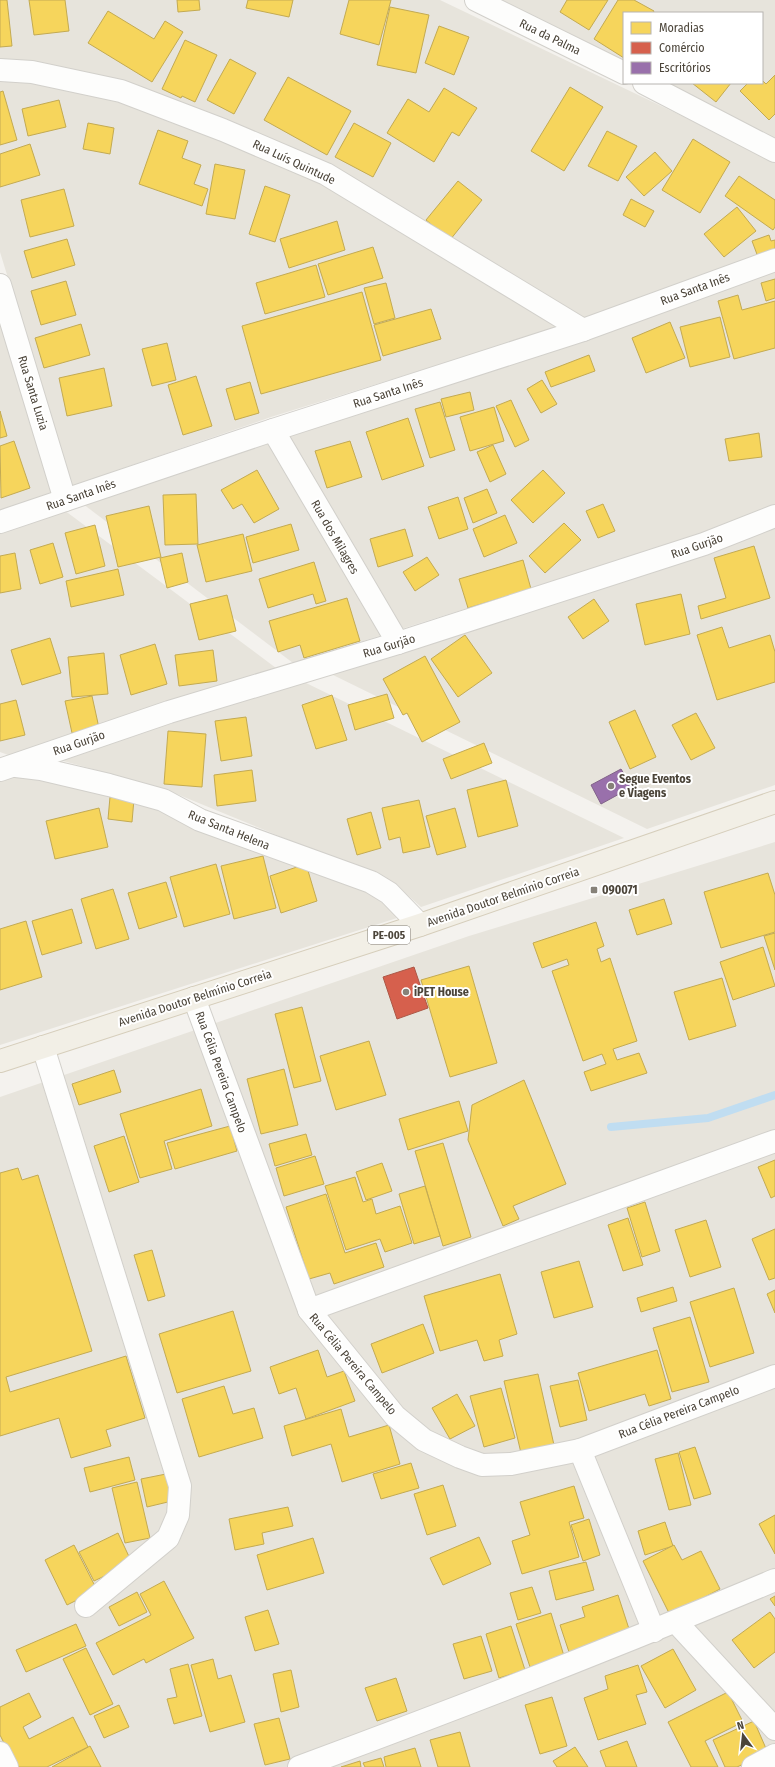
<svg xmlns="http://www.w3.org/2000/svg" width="775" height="1767" font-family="'Fira Sans Condensed',sans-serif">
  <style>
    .residential { fill: #e7e4dc }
    .homes { fill: #f6d55c; stroke: #c3aa52 }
    .shops { fill: #d6604d; stroke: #ac5847 }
    .offices { fill: #9970ab; stroke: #826389 }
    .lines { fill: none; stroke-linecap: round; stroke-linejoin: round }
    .stream { stroke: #c0ddf1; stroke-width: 8 }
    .street-casing { stroke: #d2d0cb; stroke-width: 24 }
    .primary-casing { stroke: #d6cebb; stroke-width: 24 }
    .street { stroke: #fdfdfc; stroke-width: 22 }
    .primary { stroke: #f2efe6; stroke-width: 22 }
    .poi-dot { fill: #868178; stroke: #fff; stroke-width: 1.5 }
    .labels { text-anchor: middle; stroke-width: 4; stroke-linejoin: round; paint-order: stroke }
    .shield { fill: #fff; stroke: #817c74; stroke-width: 1 }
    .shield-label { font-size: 11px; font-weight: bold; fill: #4b4439 }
    .street-label { font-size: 12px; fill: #4b4439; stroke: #fff }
    .poi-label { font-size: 12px; font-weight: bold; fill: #4b4439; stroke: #fff; text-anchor: start }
  </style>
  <rect width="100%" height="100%" fill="#f4f2ee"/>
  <g class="residential">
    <path d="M0,0h440l315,151 20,12v86l-190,71 -253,-154 -332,-106z"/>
    <path d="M496,0h279v142l-112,-59h99v-70h-138v50z"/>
    <path d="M0,80l34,2 86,20 52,21 20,5 131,56 237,143 -289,90 -199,69 -72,-234z"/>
    <path d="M775,269v236l-72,29 -410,129 -210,-159z"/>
    <path d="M0,319l54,173 -54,19z"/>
    <path d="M64,510l216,161 -269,85 -11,-4v-220z"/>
    <path d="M775,527v258l-128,44 -316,-155z"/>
    <path d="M304,682l320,156 -203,69 -27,-24 -232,-95 -106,-29z"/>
    <path d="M14,775l84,18 61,17 31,16 195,73 12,19 -397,127v-265z"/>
    <path d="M775,842v925h-775v-670l469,-161z"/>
  </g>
  <g class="homes">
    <path d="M0,0h7l5,46 -12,1z"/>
    <path d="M29,0h36l4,31 -35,4z"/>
    <path d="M177,0h22l1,10 -22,2z"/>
    <path d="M248,0h45l-4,17 -43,-9z"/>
    <path d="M349,0h42l-12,45 -39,-11z"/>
    <path d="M567,0h41l-19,30 -29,-18z"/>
    <path d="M618,0h16l20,11 -1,2h-29v45l-30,-19z"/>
    <path d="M390,7l39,8 -13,58 -39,-8z"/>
    <path d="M108,11l46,28 11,-18 18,11 -31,50 -64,-39z"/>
    <path d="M439,26l30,11 -15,38 -29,-12z"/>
    <path d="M185,40l32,15 -22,47 -13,-6 -1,2 -19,-9z"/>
    <path d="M230,59l26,14 -22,41 -27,-14z"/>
    <path d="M775,75v39l-6,6 -29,-29 8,-8h14v-3l4,4z"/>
    <path d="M288,77l63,34 -24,44 -63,-35z"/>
    <path d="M692,83h39l-15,19z"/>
    <path d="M570,87l33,20 -39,64 -33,-20z"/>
    <path d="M444,88l33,20 -18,28 -7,-4 -18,30 -47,-29 21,-34 21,13z"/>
    <path d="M3,91l14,49 -17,5v-53z"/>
    <path d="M59,100l7,27 -38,9 -6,-27z"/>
    <path d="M88,123l26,5 -4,26 -27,-5z"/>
    <path d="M354,123l37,20 -18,34 -38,-20z"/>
    <path d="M158,130l30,11 -6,17 19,7 -7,19 14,5 -6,17 -63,-22z"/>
    <path d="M607,131l30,15 -19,35 -30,-15z"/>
    <path d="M693,139l37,23 -30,51 -38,-23z"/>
    <path d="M30,144l10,31 -40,12v-33z"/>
    <path d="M655,152l17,19 -28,25 -18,-19z"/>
    <path d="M215,164l30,6 -10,49 -29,-5z"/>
    <path d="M739,176l36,24v27l-2,3 -48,-34z"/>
    <path d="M458,181l24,19 -32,40 -24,-20z"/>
    <path d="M265,186l25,9 -15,47 -26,-8z"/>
    <path d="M64,189l10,37 -44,11 -9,-37z"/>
    <path d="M631,199l23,12 -9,16 -22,-12z"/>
    <path d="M737,207l19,24 -32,26 -20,-23z"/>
    <path d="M337,221l8,29 -56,18 -9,-29z"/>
    <path d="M769,235l2,6 4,-1v11l-17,6 -6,-16z"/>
    <path d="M67,239l8,26 -43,13 -8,-27z"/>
    <path d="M373,247l10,31 -55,17 -10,-31z"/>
    <path d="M316,265l9,32 -60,17 -9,-31z"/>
    <path d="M775,279v19l-9,3 -5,-18z"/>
    <path d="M66,281l10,34 -35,10 -10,-34z"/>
    <path d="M386,283l9,35 -21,6 -10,-36z"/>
    <path d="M362,292l19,68 -120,34 -19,-68z"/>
    <path d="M738,295l4,15 33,-9v47l-41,11 -16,-58z"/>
    <path d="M431,309l10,30 -58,17 -9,-31z"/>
    <path d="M720,317l10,40 -40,10 -10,-40z"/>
    <path d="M670,322l15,36 -39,15 -14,-35z"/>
    <path d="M81,324l9,31 -46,13 -9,-30z"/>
    <path d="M167,343l9,37 -24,6 -10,-37z"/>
    <path d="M589,355l6,16 -44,16 -6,-15z"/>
    <path d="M104,368l8,38 -45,10 -8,-38z"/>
    <path d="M196,376l16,50 -29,9 -15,-50z"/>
    <path d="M542,380l15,24 -16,9 -14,-24z"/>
    <path d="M250,382l9,31 -24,7 -9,-31z"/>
    <path d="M470,392l4,18 -28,7 -5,-18z"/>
    <path d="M511,400l18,40 -14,7 -19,-41z"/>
    <path d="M440,402l15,48 -25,8 -15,-49z"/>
    <path d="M494,407l10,34 -34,10 -10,-34z"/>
    <path d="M0,411l7,25 -7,2z"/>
    <path d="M408,418l16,48 -42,14 -16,-48z"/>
    <path d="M759,433l3,24 -33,4 -4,-22z"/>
    <path d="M14,441l16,47 -29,10 -1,-52z"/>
    <path d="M350,441l12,36 -35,11 -12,-37z"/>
    <path d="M493,445l13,29 -16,8 -13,-30z"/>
    <path d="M257,470l22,39 -25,14 -12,-19 -9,5 -12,-19z"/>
    <path d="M543,470l22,23 -32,30 -22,-23z"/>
    <path d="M487,489l10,24 -24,10 -9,-25z"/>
    <path d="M196,494l2,50 -33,1 -2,-50z"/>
    <path d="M458,497l10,32 -29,10 -11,-32z"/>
    <path d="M603,504l12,27 -17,7 -12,-27z"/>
    <path d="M149,506l12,51 -43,10 -12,-51z"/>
    <path d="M505,515l12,28 -33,14 -11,-28z"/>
    <path d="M564,523l17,17 -36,33 -16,-17z"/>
    <path d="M291,524l8,26 -46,13 -7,-26z"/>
    <path d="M95,525l10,41 -29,8 -11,-41z"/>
    <path d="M405,529l8,27 -35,11 -8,-28z"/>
    <path d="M243,534l9,37 -46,11 -9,-37z"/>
    <path d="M53,543l10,34 -23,7 -10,-34z"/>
    <path d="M754,546l16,52 -69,21 -3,-13 28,-8 -12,-40z"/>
    <path d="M15,553l6,36 -21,4v-37z"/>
    <path d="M182,553l6,29 -21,6 -7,-30z"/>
    <path d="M427,557l12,18 -24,16 -12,-19z"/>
    <path d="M523,560l8,29 -63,19 -9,-29z"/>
    <path d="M314,562l12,39 -10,3 -3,-10 -45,14 -9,-29z"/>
    <path d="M118,569l6,26 -53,12 -5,-26z"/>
    <path d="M681,594l9,40 -45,11 -9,-41z"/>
    <path d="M227,595l9,36 -37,9 -9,-36z"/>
    <path d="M347,598l13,43 -56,17 -4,-13 -22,7 -9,-31z"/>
    <path d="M594,599l15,22 -26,18 -15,-22z"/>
    <path d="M722,627l7,21 41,-13 5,17v30l-58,18 -20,-65z"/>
    <path d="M465,635l27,38 -34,24 -27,-38z"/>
    <path d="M50,638l11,35 -39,12 -11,-35z"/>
    <path d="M155,644l12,40 -36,11 -11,-40z"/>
    <path d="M213,650l4,31 -38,5 -4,-31z"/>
    <path d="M104,653l4,41 -36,3 -4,-40z"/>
    <path d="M425,656l35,66 -38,20 -15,-29 -4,2 -20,-36z"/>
    <path d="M387,694l7,24 -39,12 -7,-25z"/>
    <path d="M332,695l15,45 -31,9 -14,-44z"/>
    <path d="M92,696l7,32 -27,5 -7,-32z"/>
    <path d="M16,700l9,35 -25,6v-37z"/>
    <path d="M635,710l21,47 -26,12 -21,-47z"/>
    <path d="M696,713l19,35 -24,12 -19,-35z"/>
    <path d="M246,717l6,39 -31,5 -6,-40z"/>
    <path d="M168,731l38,3 -4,53 -38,-3z"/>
    <path d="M484,743l8,20 -41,16 -8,-20z"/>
    <path d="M252,770l4,31 -39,5 -3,-31z"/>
    <path d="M506,780l12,46 -40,11 -11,-47z"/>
    <path d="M110,797l24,2 -2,23 -24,-3z"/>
    <path d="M419,800l11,47 -27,6 -3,-16 -11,3 -7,-32z"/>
    <path d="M99,808l9,39 -53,12 -9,-38z"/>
    <path d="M455,808l11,39 -29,8 -11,-39z"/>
    <path d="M371,812l10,36 -24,7 -10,-36z"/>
    <path d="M263,856l13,52 -42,11 -13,-53z"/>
    <path d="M216,864l14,50 -46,13 -14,-50z"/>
    <path d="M306,864l11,37 -36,12 -11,-37z"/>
    <path d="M768,873l7,22v37l-54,16 -17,-56z"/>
    <path d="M166,882l11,35 -38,12 -11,-36z"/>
    <path d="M113,889l16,50 -33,10 -15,-50z"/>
    <path d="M664,899l8,25 -35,11 -8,-25z"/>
    <path d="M72,909l10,34 -40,12 -10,-34z"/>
    <path d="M26,921l16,56 -42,13v-61z"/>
    <path d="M596,922l8,24 -7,3 4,13 9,-4 27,83 -24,8 4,11 22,-7 8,20 -56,18 -7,-19 22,-8 -4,-10 -19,7 -31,-90 17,-6 -2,-6 -25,9 -9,-25z"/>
    <path d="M775,933v37l-11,-34z"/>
    <path d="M763,947l12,39 -42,14 -13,-38z"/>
    <path d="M469,966l28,97 -47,14 -29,-97z"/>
    <path d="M722,978l14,48 -47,14 -15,-48z"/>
    <path d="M302,1007l19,74 -27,7 -19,-74z"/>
    <path d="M369,1041l17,54 -50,15 -16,-54z"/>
    <path d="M284,1069l14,56 -37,9 -14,-55z"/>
    <path d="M114,1070l7,22 -42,13 -7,-21z"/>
    <path d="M524,1080l42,104 -53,22 6,13 -16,7 -35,-86 4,-35z"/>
    <path d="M201,1089l11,37 -48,15 8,28 -32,9 -20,-64z"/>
    <path d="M459,1101l9,30 -60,19 -9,-31z"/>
    <path d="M230,1126l7,25 -62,18 -8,-26z"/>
    <path d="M306,1134l6,21 -37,11 -6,-22z"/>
    <path d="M124,1136l15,46 -30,10 -15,-46z"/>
    <path d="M443,1143l28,94 -28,9 -28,-95z"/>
    <path d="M315,1156l9,28 -40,12 -8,-28z"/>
    <path d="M775,1160v36l-4,2 -13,-31z"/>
    <path d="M382,1163l10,28 -26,9 -10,-28z"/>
    <path d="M18,1168l4,12 16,-5 54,176 -86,26 4,15 116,-36 19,62 -39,12 5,16 -40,12 -12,-40 -59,18v-263z"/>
    <path d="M355,1177l8,25 9,-3 4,15 24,-8 12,37 -27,9 -5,-13 -34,11 -21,-64z"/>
    <path d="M425,1186l15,50 -26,8 -15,-50z"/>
    <path d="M326,1194l19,59 31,-10 8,24 -50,17 -4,-11 -21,6 -23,-72z"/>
    <path d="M645,1202l15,49 -18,6 -15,-49z"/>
    <path d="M628,1218l15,47 -20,6 -15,-46z"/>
    <path d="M706,1220l15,47 -31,10 -15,-47z"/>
    <path d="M775,1229v49l-6,2 -17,-41z"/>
    <path d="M152,1250l13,46 -17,5 -14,-46z"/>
    <path d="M579,1261l14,46 -39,11 -13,-46z"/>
    <path d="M500,1274l17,60 -18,6 4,16 -19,5 -7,-21 -37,11 -16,-55z"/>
    <path d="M673,1287l4,14 -36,11 -4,-14z"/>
    <path d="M734,1288l20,65 -44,14 -20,-65z"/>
    <path d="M775,1290v23l-8,-19z"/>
    <path d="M233,1311l18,60 -74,22 -18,-59z"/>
    <path d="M690,1317l19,65 -37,10 -19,-64z"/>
    <path d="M423,1324l11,29 -52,20 -11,-29z"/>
    <path d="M318,1350l9,27 17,-6 11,30 -49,18 -10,-31 -17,6 -9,-27z"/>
    <path d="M657,1350l14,49 -22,7 -4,-12 -56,17 -11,-38z"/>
    <path d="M538,1374l16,71 -33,8 -17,-72z"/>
    <path d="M578,1380l9,40 -27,7 -10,-41z"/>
    <path d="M224,1386l9,28 21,-6 9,30 -64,19 -17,-58z"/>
    <path d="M501,1388l14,50 -31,9 -14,-51z"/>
    <path d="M457,1394l18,32 -25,13 -18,-31z"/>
    <path d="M341,1409l8,28 40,-12 11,39 -58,18 -11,-38 -39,12 -8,-30z"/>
    <path d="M695,1447l16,47 -17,5 -15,-47z"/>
    <path d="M678,1453l13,52 -22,5 -14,-51z"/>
    <path d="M129,1457l6,23 -45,12 -6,-24z"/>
    <path d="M411,1463l8,25 -38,11 -8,-25z"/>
    <path d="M166,1474l6,27 -25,6 -6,-28z"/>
    <path d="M137,1482l13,56 -25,5 -13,-55z"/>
    <path d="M443,1485l13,41 -29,9 -13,-41z"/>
    <path d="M574,1486l10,32 -15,4 10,35 -57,17 -10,-33 18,-6 -10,-33z"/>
    <path d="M288,1507l5,19 -31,7 2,11 -29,6 -6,-31z"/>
    <path d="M775,1515v39l-16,-30z"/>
    <path d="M589,1519l11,36 -17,6 -12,-36z"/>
    <path d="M665,1522l8,24 -28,9 -7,-24z"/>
    <path d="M118,1533l14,30 -38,18 -15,-29z"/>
    <path d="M479,1537l12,27 -48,21 -13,-27z"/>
    <path d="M313,1538l11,35 -57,17 -10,-35z"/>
    <path d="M74,1545l23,45 -30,15 -22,-45z"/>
    <path d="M674,1545l8,15 19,-9 19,38 -50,26 -27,-54z"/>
    <path d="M586,1562l8,28 -38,10 -7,-29z"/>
    <path d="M164,1581l30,57 -48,25 -2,-4 -31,16 -17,-32 55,-28 -11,-21z"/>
    <path d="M532,1587l9,26 -23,7 -8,-27z"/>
    <path d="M137,1592l10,20 -28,14 -10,-19z"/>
    <path d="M618,1595l12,37 -61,20 -9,-27 25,-8 -3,-10z"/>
    <path d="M775,1596v10l-5,-7z"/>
    <path d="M268,1610l11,34 -24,7 -10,-34z"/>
    <path d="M770,1612l5,7v33l-21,16 -22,-28z"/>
    <path d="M551,1613l13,43 -34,11 -14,-43z"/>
    <path d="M76,1624l10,22 -60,26 -10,-22z"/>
    <path d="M511,1626l14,44 -26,8 -13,-44z"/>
    <path d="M481,1636l11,35 -28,8 -11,-35z"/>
    <path d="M86,1648l27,56 -23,11 -27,-56z"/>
    <path d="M673,1649l23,41 -31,18 -24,-42z"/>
    <path d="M213,1659l5,20 13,-4 14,47 -35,10 -19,-67z"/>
    <path d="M188,1664l14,52 -28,8 -7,-25 10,-2 -7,-28z"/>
    <path d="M638,1665l9,27 -11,3 10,29 -48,16 -14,-42 24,-9 -3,-13z"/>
    <path d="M291,1670l8,37 -18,5 -8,-38z"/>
    <path d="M396,1678l11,33 -30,10 -12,-33z"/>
    <path d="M728,1692l15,30 -38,19 13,26h-27l-23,-45z"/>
    <path d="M29,1693l12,24 -18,10 6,12 44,-22 15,30 -41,20h-31l-16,-32v-28z"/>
    <path d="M552,1697l15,49 -27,8 -15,-49z"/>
    <path d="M119,1705l10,22 -25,11 -10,-22z"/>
    <path d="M279,1718l11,41 -25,6 -11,-41z"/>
    <path d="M754,1721l14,32 -31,14h-12l-12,-27z"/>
    <path d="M460,1732l10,35h-32l-8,-27z"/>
    <path d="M627,1741l10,26h-31l-6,-16z"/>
    <path d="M90,1746l11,21h-49z"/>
    <path d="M575,1747l13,20h-31l-4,-6z"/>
    <path d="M415,1748l6,19h-35l-2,-10z"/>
    <path d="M381,1758l3,9h-19l-2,-4z"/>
    <path d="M360,1761l1,6h-20z"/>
  </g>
  <path class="shops" d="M414,967l14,41 -31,11 -14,-42z"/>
  <path class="offices" d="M621,769l11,18 -31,17 -10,-19z"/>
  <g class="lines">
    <path class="stream" d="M611,1127l97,-9 67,-23"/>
    <g class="street-casing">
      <g id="street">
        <path d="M476,0l148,73"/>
        <path d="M0,70l32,2 89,19 102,39 103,44 257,156"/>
        <path d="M644,83l131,68"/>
        <path d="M0,285l65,215"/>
        <path d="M273,430l125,213"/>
        <path d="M0,522l273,-92 310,-100 192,-70"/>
        <path d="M16,766l25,3 68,16 54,15 37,20 171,62 18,11 31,32"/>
        <path d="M0,770l169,-58 229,-69 306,-99 71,-28"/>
        <path d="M194,998l115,312 86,106 29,24 36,17 22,8 29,-1 69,-14 195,-74"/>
        <path d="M43,1047l137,439 -2,29 -10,23 -82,68"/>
        <path d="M309,1310l466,-169"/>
        <path d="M580,1450l74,181"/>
        <path d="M676,1622l99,107"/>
        <path d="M0,1753l7,14"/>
        <path d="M299,1767c160,-59 319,-121 476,-187"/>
        <path d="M753,1767l22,-12"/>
      </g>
    </g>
    <g class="primary-casing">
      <path id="primary" d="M0,1061l420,-136 355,-123"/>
    </g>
    <use href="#street" class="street"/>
    <use href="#primary" class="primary"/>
  </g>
  <g class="poi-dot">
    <circle cx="611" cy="786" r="4"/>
    <rect x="590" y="886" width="8" height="8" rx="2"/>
    <circle cx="406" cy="992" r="4"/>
  </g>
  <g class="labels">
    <rect class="shield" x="368" y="926" width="42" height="18" rx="3"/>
    <g class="shield-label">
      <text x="389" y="939">PE-005</text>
    </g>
    <g class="street-label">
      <text transform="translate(550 37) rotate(26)" y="4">Rua da Palma</text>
      <text transform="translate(294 162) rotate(25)" y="4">Rua Luís Quintude</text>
      <text transform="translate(695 289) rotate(-20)" y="4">Rua Santa Inês</text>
      <text transform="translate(33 393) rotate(73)" y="4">Rua Santa Luzia</text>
      <text transform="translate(388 393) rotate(-18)" y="4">Rua Santa Inês</text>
      <text transform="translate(81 495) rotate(-19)" y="4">Rua Santa Inês</text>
      <text transform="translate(335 537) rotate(60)" y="4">Rua dos Milagres</text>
      <text transform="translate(697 546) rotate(-19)" y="4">Rua Gurjão</text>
      <text transform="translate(389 646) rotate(-17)" y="4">Rua Gurjão</text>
      <text transform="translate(79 743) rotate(-19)" y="4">Rua Gurjão</text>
      <text transform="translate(229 830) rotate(22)" y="4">Rua Santa Helena</text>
      <text transform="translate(503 897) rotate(-19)" y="4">Avenida Doutor Belmínio Correia</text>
      <text transform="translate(195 998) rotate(-18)" y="4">Avenida Doutor Belmínio Correia</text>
      <text transform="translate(221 1072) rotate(70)" y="4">Rua Célia Pereira Campelo</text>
      <text transform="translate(353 1364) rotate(50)" y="4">Rua Célia Pereira Campelo</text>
      <text transform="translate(679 1412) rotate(-21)" y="4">Rua Célia Pereira Campelo</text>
    </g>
    <g class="poi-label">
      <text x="619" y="783">Segue Eventos<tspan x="619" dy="14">e Viagens</tspan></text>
      <text x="602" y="894">090071</text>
      <text x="414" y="996">iPET House</text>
    </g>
  </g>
  <rect x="623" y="12" width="140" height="72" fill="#ffffff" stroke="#b7b4b0"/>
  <rect x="631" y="22" width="20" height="12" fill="#f6d55c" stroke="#b7b4b0"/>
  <text x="659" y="32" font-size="12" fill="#4b4439">Moradias</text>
  <rect x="631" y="42" width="20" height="12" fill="#d6604d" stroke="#b7b4b0"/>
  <text x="659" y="52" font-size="12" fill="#4b4439">Comércio</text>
  <rect x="631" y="62" width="20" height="12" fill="#9970ab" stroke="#b7b4b0"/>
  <text x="659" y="72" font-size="12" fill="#4b4439">Escritórios</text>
  <g transform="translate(743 1735) rotate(345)" stroke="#ffffff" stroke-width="3" paint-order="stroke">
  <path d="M0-3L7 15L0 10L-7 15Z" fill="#4b4439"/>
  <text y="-6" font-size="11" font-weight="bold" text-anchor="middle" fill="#4b4439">N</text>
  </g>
</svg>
